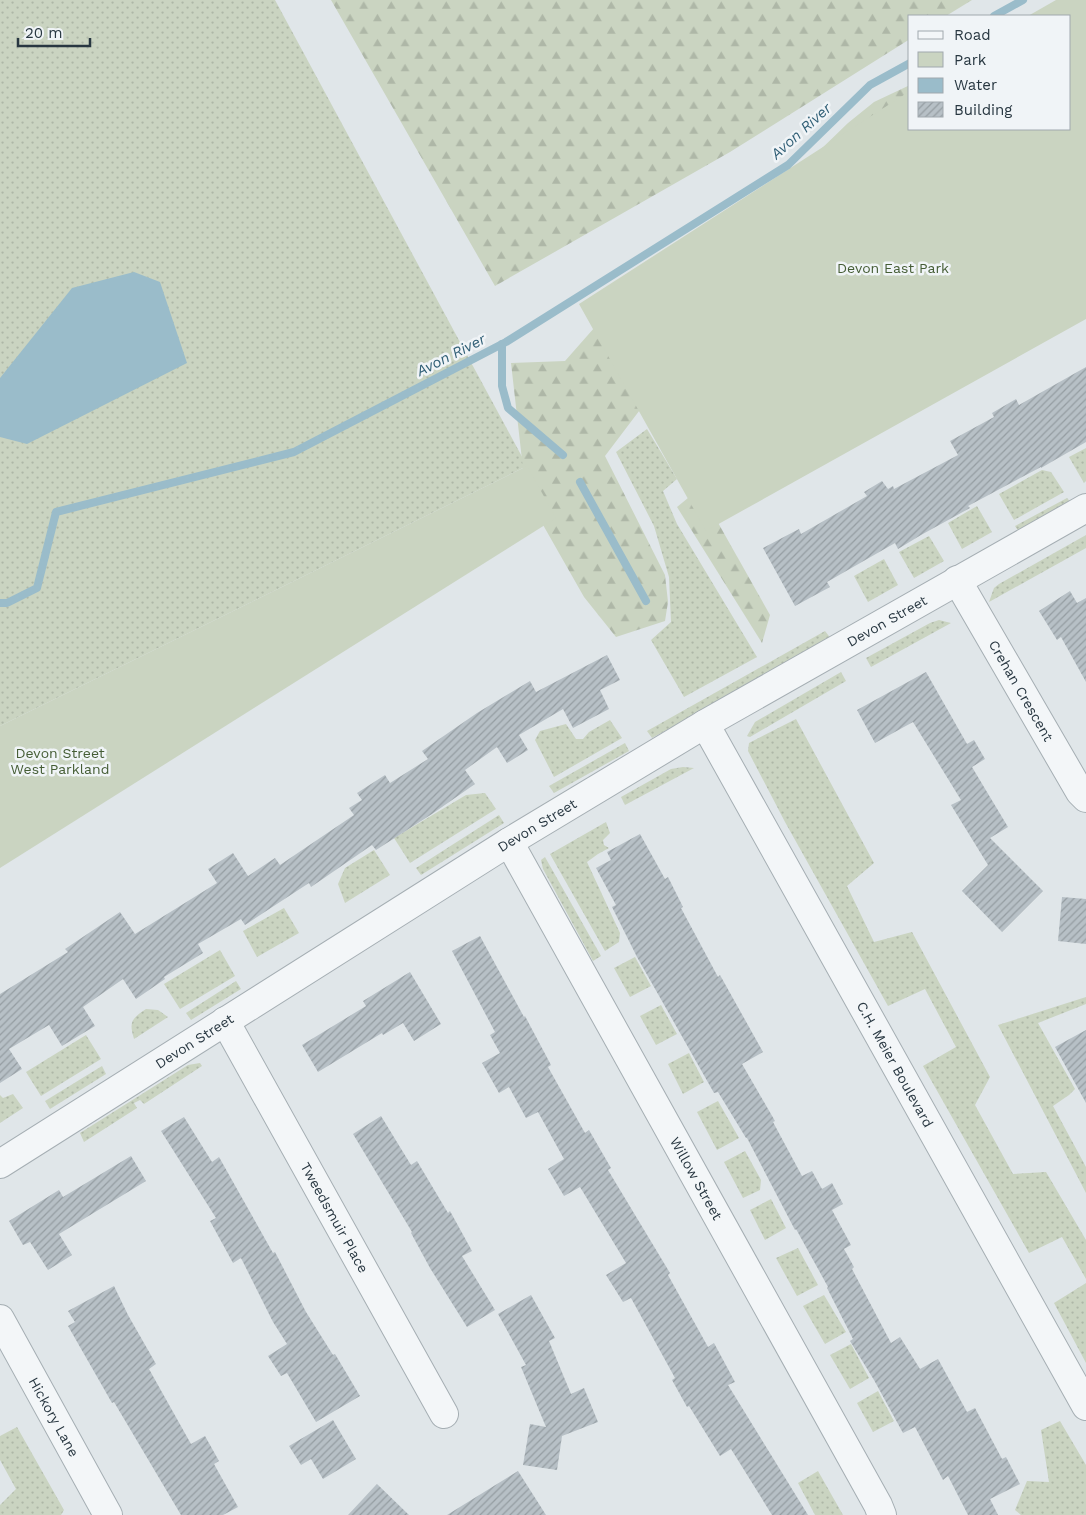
<svg xmlns="http://www.w3.org/2000/svg" width="1086" height="1515" font-family="'Work Sans',sans-serif">
  <style>
    .grass { fill: url(#grass-dots) }
    .forest { fill: url(#forest-firs) }
    .green { fill: #cad4c1 }
    .water { fill: #9abcca }
    .lines { fill: none; stroke-linecap: round; stroke-linejoin: round }
    .stream { stroke: #9abcca; stroke-width: 8 }
    .building { fill: url(#building-hatch) }
    .minor-casing { stroke: #a5aeb3; stroke-width: 30 }
    .tertiary-casing { stroke: #a5aeb3; stroke-width: 30 }
    .minor { stroke: #f3f6f8; stroke-width: 28 }
    .tertiary { stroke: #f3f6f8; stroke-width: 28 }
    .labels { text-anchor: middle; stroke-width: 5; stroke-linejoin: round; paint-order: stroke }
    .park-label { font-size: 14px; fill: #455d35; stroke: #f0f4f7 }
    .street-label { font-size: 14px; fill: #283741; stroke: #f0f4f7 }
    .water-label { font-size: 15px; font-style: italic; fill: #315f76; stroke: #f0f4f7 }
  </style>
  <defs>
    <pattern id="grass-dots" width="8" height="8" patternUnits="userSpaceOnUse" patternTransform="scale(1.25)"><rect width="8" height="8" fill="#cad4c1"/><path d="M2 2h.1M6 6h.1" fill="none" stroke="#aeb7a7" stroke-width="1.8" stroke-linecap="round"/></pattern>
    <pattern id="forest-firs" width="22" height="20" patternUnits="userSpaceOnUse" patternTransform="scale(1.25)"><rect width="22" height="20" fill="#cad4c1"/><path d="M5 1l3.5 6h-7zM16 11l3.5 6h-7z" fill="#aeb7a7"/></pattern>
    <pattern id="building-hatch" width="6" height="6" patternUnits="userSpaceOnUse" patternTransform="scale(1.25)"><rect width="6" height="6" fill="#b7c0c6"/><path d="M-1 1l2-2M0 6l6-6M5 7l2-2" fill="none" stroke="#959da2"/></pattern>
  </defs>
  <rect width="100%" height="100%" fill="#e0e6e9"/>
  <g class="grass">
    <path d="M0,0h275l252,466 -527,260z"/>
    <path d="M647,429l30,50 -14,12 14,33 80,133 -73,40 -33,-57 20,-18 -2,-45 -15,-51 -38,-74z"/>
    <path d="M1086,448v33l-2,2 -15,-26z"/>
    <path d="M1042,470l9,2 13,20 -50,28 -15,-26z"/>
    <path d="M1067,498l7,8 -53,29 -6,-9z"/>
    <path d="M977,506l15,26 -30,17 -14,-26z"/>
    <path d="M1086,535v13l-97,54 5,-14 5,-4z"/>
    <path d="M929,536l15,25 -30,17 -15,-26z"/>
    <path d="M884,559l14,26 -30,17 -14,-26z"/>
    <path d="M939,620l12,3 -80,44 -5,-9 64,-35z"/>
    <path d="M825,631l7,9 -180,98 -5,-7z"/>
    <path d="M841,672l5,9 -96,56 -3,-1 8,-14z"/>
    <path d="M796,719l78,144 -27,23 27,56 38,-10 78,145 -15,28 38,69 33,-2 40,68v39l-24,-42 -33,16 -106,-187 33,-19 -31,-58 -37,17 -103,-184 -37,-71 1,-8z"/>
    <path d="M610,720l12,18 -68,39 -19,-37 5,-9 26,-7 10,15h7l6,-7z"/>
    <path d="M625,743l4,8 -75,42 -5,-7z"/>
    <path d="M683,767l11,1 -69,37 -4,-8 50,-28z"/>
    <path d="M485,793l11,16 -86,54 -16,-25 72,-43z"/>
    <path d="M499,815l5,8 -83,52 -5,-7z"/>
    <path d="M606,822l4,11 -7,7 1,5 5,3 -11,6 -11,8 33,71 -1,9 -14,9 -55,-97z"/>
    <path d="M374,850l16,25 -45,28 -7,-19 7,-16z"/>
    <path d="M545,857l56,99 -8,5 -50,-92 -2,-9z"/>
    <path d="M284,908l15,25 -42,24 -14,-26z"/>
    <path d="M220,950l15,26 -55,33 -16,-25z"/>
    <path d="M635,957l16,29 -21,11 -16,-29z"/>
    <path d="M236,981l5,8 -50,31 -5,-7z"/>
    <path d="M1086,997v7l-48,19 37,66 -6,6 -16,11 33,61v26l-88,-168z"/>
    <path d="M661,1005l16,29 -21,11 -16,-29z"/>
    <path d="M146,1009l12,1 10,7 -34,22c-5,-17 -3,-20 12,-30z"/>
    <path d="M86,1035l15,24 -60,37 -15,-24z"/>
    <path d="M689,1053l15,29 -21,12 -15,-30z"/>
    <path d="M200,1063l2,3 -58,38 -4,-4 -6,3 3,5 -53,34 -4,-9 108,-68z"/>
    <path d="M102,1066l4,8 -56,35 -5,-8z"/>
    <path d="M13,1094l10,14 -23,15v-28l3,3z"/>
    <path d="M718,1101l21,37 -22,12 -20,-38z"/>
    <path d="M745,1151l16,29 -1,10 -17,8 -19,-36z"/>
    <path d="M771,1199l15,29 -21,12 -15,-30z"/>
    <path d="M798,1248l20,37 -21,11 -21,-38z"/>
    <path d="M1086,1283v80l-32,-60z"/>
    <path d="M824,1295l22,37 -21,12 -22,-38z"/>
    <path d="M851,1344l18,34 -19,11 -20,-34z"/>
    <path d="M878,1391l16,30 -21,11 -16,-29z"/>
    <path d="M1060,1421l26,44v50h-65l-6,-5 12,-29 22,1 -8,-52z"/>
    <path d="M17,1427l47,83 -3,5h-61v-10l16,-16 -16,-29v-24z"/>
    <path d="M818,1471l25,44h-28l-17,-32z"/>
  </g>
  <g class="forest">
    <path d="M331,0h641l-26,16h-36v23l-180,113 -235,134z"/>
    <path d="M910,85v44l-255,261 -50,66 60,119 3,27 -3,19 -49,16 -32,-40 -58,-102 -15,-132 54,-2 52,-59 200,-149 31,-30 26,-21z"/>
    <path d="M699,489l71,126 -8,28 -85,-136z"/>
  </g>
  <g class="green">
    <path d="M1056,0h30v319l-380,212 -127,-227 331,-213v38h160v-113h-42z"/>
    <path d="M527,466l29,52 -556,350v-142z"/>
  </g>
  <path class="water" d="M134,272l26,10 27,81 -160,81 -27,-7v-59l72,-90z"/>
  <g class="lines">
    <g class="stream">
      <path d="M994,16l29,-16"/>
      <path d="M502,344v42l6,22 55,47"/>
      <path d="M580,482l66,119"/>
      <path d="M0,603h7l30,-15 19,-76 238,-60 212,-110 282,-177 82,-80 40,-22"/>
    </g>
  </g>
  <g class="building">
    <path d="M1086,367v75l-45,26v-1l-73,39 2,2 -49,27 -23,14 -3,-6 -68,39 3,5 -35,19 -32,-58 36,-19 2,5 66,-38 -3,-4 18,-11 6,8 5,-3 1,3 64,-34 -8,-14 44,-24 -2,-4 24,-14 3,6z"/>
    <path d="M1070,591l7,12 9,-5v84l-25,-45 -4,3 -18,-29z"/>
    <path d="M607,655l13,25 -20,10 9,19 -36,19 -10,-19 -44,26 9,15 -21,13 -10,-16 -32,23 10,14 -43,30 -56,36 -4,-5 -61,42 -2,-4 -64,42 -4,-6 -43,25 5,9 -39,24 1,2 -29,20 -13,-20 -40,28 12,19 -33,20 -13,-21 -40,24 13,20 -22,14v-89l68,-42 -3,-3 55,-37 15,22 82,-51 -9,-14 25,-16 15,23 27,-18 5,7 74,-50 -5,-7 13,-8 -5,-7 28,-18 5,8 38,-24 -6,-8 55,-38 53,-32 6,11z"/>
    <path d="M926,672l41,72 7,-4 11,19 -13,8 36,60 -18,11 53,53 -41,41 -40,-41 26,-26 -37,-60 10,-5 -48,-78 -38,21 -18,-33z"/>
    <path d="M640,834l25,45 3,-2 15,30 -2,1 37,69 2,-2 43,77 -21,12 33,57 -2,1 29,54 10,-5 10,18 10,-6 11,21 -11,6 19,35 -7,4 10,18 -2,2 39,74 9,-6 20,32 18,-10 29,53 8,-4 27,51 4,-2 14,27 -30,15 8,16h-30l-20,-39 -5,4 -28,-53 -12,6 -29,-53 -24,-39 3,-2 -26,-51 1,-1 -32,-58 -1,1 -48,-92h-1l-28,-46 -4,1 -77,-136 -25,-50 4,-2 -20,-37 15,-8 -4,-8z"/>
    <path d="M1062,897l24,2v45l-28,-3z"/>
    <path d="M480,936l44,81 1,-1 26,49 -3,2 37,66 4,-3 22,38 -3,2 62,103 -2,2 40,72 6,-4 21,39 -7,3 80,130h-36l-41,-66 -11,7 -31,-50 -2,1 -15,-27 3,-2 -44,-80 -8,4 -17,-27 20,-12 -46,-76 -16,9 -16,-27 16,-10 -26,-47 -12,6 -17,-31 -10,6 -17,-30 18,-10 -10,-18 5,-3 -43,-81z"/>
    <path d="M410,972l31,52 -27,17 -11,-18 -20,12 -1,-2 -64,39 -16,-27 64,-39 -3,-5z"/>
    <path d="M1086,1030v73l-31,-56z"/>
    <path d="M381,1116l30,49 6,-4 31,52 2,-2 22,40 -10,5 33,54 -28,17 -37,-59 -19,-35 1,-1 -59,-98z"/>
    <path d="M184,1117l28,45 7,-5 54,96 2,-1 31,60 27,43 2,-1 25,42 -44,26 -29,-49 -6,3 -13,-20 19,-12 -14,-22 -32,-64 -8,5 -23,-42 6,-3 -55,-87z"/>
    <path d="M131,1156l15,25 -87,53 13,21 -24,15 -18,-28 -7,3 -14,-24 50,-31 4,7z"/>
    <path d="M114,1286l14,29 28,49 -7,5 42,75 14,-8 14,25 -5,3 24,43 -15,8h-42l-67,-113 -2,1 -44,-77 7,-4 -7,-11z"/>
    <path d="M531,1295l24,43 -6,3 22,53 13,-6 14,34 -36,14 -5,34 -34,-5 7,-41 16,3 -25,-60 5,-2 -28,-51z"/>
    <path d="M333,1420l23,39 -33,20 -12,-20 -10,6 -12,-19z"/>
    <path d="M518,1471l28,44h-99z"/>
    <path d="M377,1484l32,31h-61z"/>
  </g>
  <g class="lines">
    <g class="minor-casing">
      <g id="minor">
        <path id="s1" d="M957,580l123,212 6,6"/>
        <path id="s2" d="M705,724l381,-216"/>
        <path id="s3" d="M509,842l369,663 4,10"/>
        <path id="s4" d="M225,1021l219,393"/>
        <path id="s5" d="M0,1319l108,196"/>
      </g>
    </g>
    <g class="tertiary-casing">
      <g id="tertiary">
        <path id="s6" d="M0,1164l509,-322 196,-118 381,682"/>
      </g>
    </g>
    <use href="#minor" class="minor"/>
    <use href="#tertiary" class="tertiary"/>
  </g>
  <g class="labels">
    <g class="park-label">
      <text x="893" y="273">Devon East Park</text>
      <text x="60" y="758">Devon Street<tspan x="60" dy="16">West Parkland</tspan></text>
    </g>
    <g class="street-label">
      <text dy="5" stroke="none"><textPath href="#s2" startOffset="209">Devon Street</textPath></text>
      <text dy="5" stroke="none"><textPath href="#s1" startOffset="128">Crehan Crescent</textPath></text>
      <text dy="5" stroke="none"><textPath href="#s6" startOffset="635">Devon Street</textPath></text>
      <text dy="5" stroke="none"><textPath href="#s6" startOffset="230">Devon Street</textPath></text>
      <text dy="5" stroke="none"><textPath href="#s6" startOffset="1221">C.H. Meier Boulevard</textPath></text>
      <text dy="5" stroke="none"><textPath href="#s3" startOffset="385">Willow Street</textPath></text>
      <text dy="5" stroke="none"><textPath href="#s4" startOffset="225">Tweedsmuir Place</textPath></text>
      <text dy="5" stroke="none"><textPath href="#s5" startOffset="112">Hickory Lane</textPath></text>
    </g>
    <g class="water-label">
      <text transform="translate(801 131) rotate(-42)" y="5">Avon River</text>
      <text transform="translate(451 355) rotate(-27)" y="5">Avon River</text>
    </g>
  </g>
  <rect x="908" y="15" width="162" height="115" fill="#f0f4f7" stroke="#a0a8ae"/>
  <rect x="918" y="31" width="25" height="8" fill="#f3f6f8" stroke="#a0a8ae"/>
  <text x="954" y="40" font-size="15" fill="#283741">Road</text>
  <rect x="918" y="52" width="25" height="15" fill="#cad4c1" stroke="#a0a8ae"/>
  <text x="954" y="65" font-size="15" fill="#283741">Park</text>
  <rect x="918" y="78" width="25" height="15" fill="#9abcca" stroke="#a0a8ae"/>
  <text x="954" y="90" font-size="15" fill="#283741">Water</text>
  <rect x="918" y="102" width="25" height="15" fill="url(#building-hatch)" stroke="#a0a8ae"/>
  <text x="954" y="115" font-size="15" fill="#283741">Building</text>
  <path d="M18 38v8h72v-8" fill="none" stroke="#283741" stroke-width="2.5"/>
  <text x="25" y="38" font-size="15" fill="#283741" stroke="#f0f4f7" stroke-width="4" paint-order="stroke">20 m</text>
</svg>
